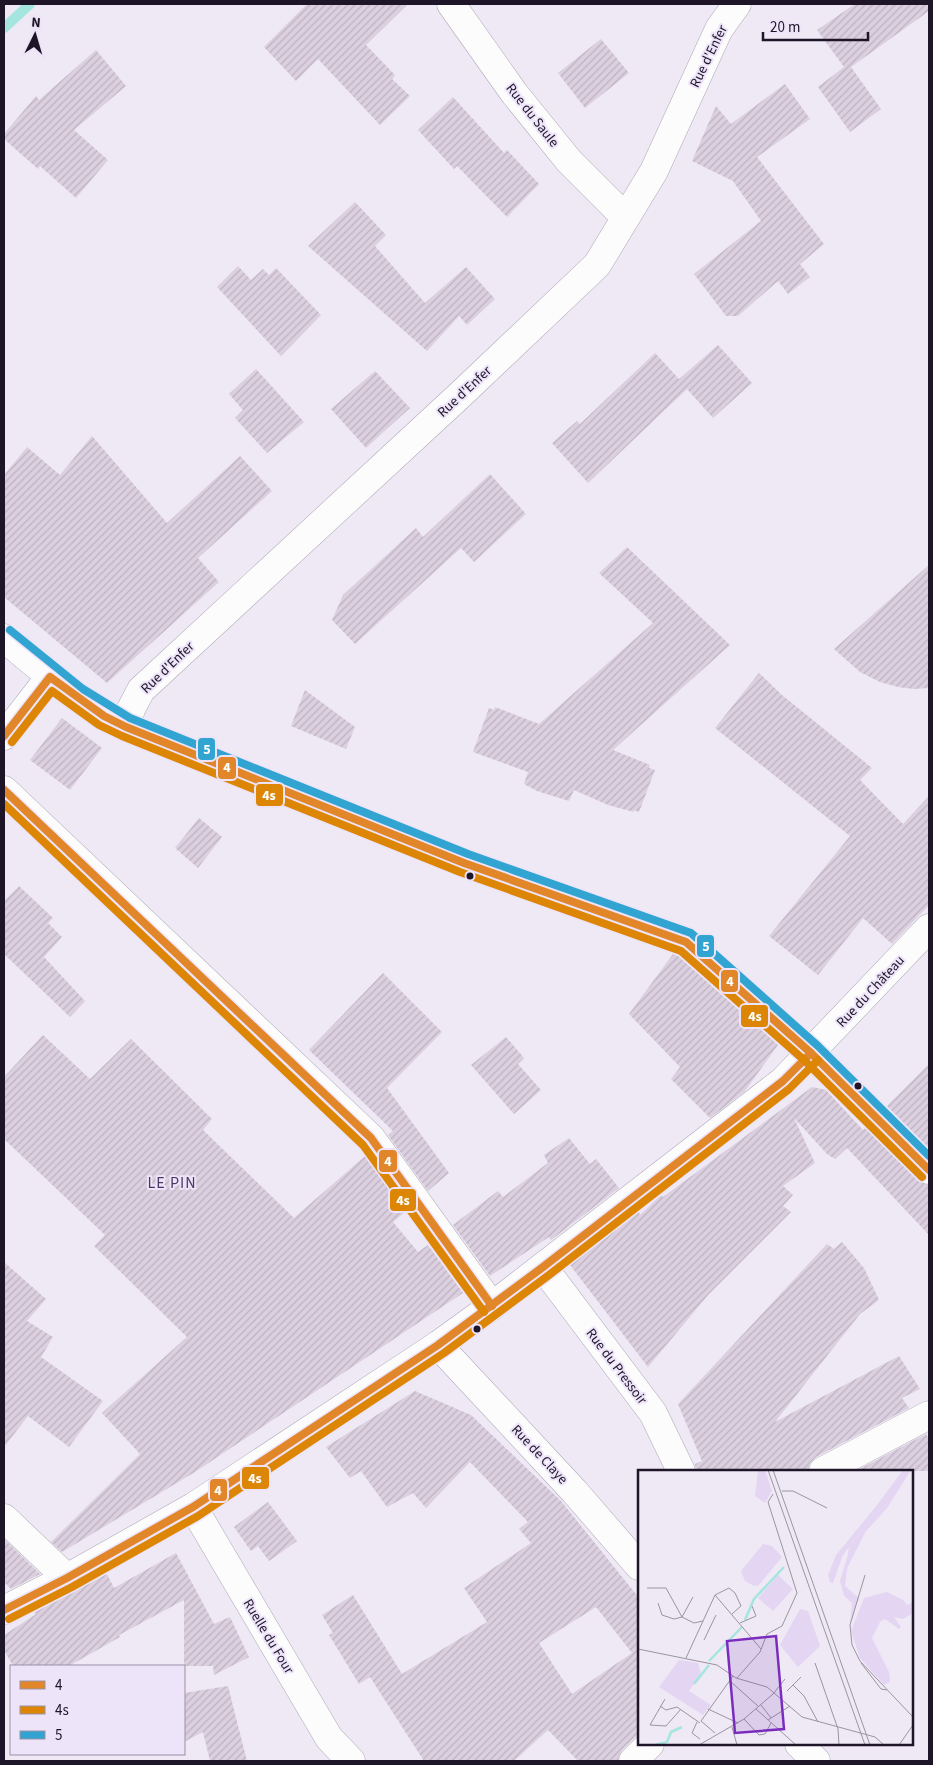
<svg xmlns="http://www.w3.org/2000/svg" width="933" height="1765" font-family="'Source Sans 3',sans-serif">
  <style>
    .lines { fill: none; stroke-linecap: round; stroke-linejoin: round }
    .stream { stroke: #a5e5e0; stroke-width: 10 }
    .building { fill: url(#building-hatch); fill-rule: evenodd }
    .minor-casing { stroke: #aea8b6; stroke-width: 29 }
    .tertiary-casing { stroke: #aea8b6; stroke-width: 29 }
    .minor { stroke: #fcfcfd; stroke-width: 28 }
    .tertiary { stroke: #fcfcfd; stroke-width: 28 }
    .bus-1-casing { stroke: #ede4f9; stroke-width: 11 }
    .bus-2-casing { stroke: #ede4f9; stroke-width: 11 }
    .bus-3-casing { stroke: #ede4f9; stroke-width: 11 }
    .bus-1 { stroke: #e1872a; stroke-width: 8 }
    .bus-2 { stroke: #dd8606; stroke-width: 8 }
    .bus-3 { stroke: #32a4d1; stroke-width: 8 }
    .bus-dot { fill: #1e1528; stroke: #ede4f9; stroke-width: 2 }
    .labels { text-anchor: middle; stroke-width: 4; stroke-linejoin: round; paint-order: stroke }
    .street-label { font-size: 14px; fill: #1e1528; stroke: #ede4f9 }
    .quarter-label { font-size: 16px; letter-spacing: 1px; fill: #4c3762; stroke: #ede4f9 }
    .inset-river { fill: none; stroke: #a5e5e0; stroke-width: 2.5 }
    .inset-road { fill: none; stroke: #9b94a2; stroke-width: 1 }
    .view { fill: #7b2cbf; fill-opacity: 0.15; stroke: #7b2cbf; stroke-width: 2.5 }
    .inset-edge { fill: none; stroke: #1e1528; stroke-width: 2.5 }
    .line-badge { stroke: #ede4f9; stroke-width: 2 }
    .badge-label { font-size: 14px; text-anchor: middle; font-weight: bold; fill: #fff }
  </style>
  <defs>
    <pattern id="building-hatch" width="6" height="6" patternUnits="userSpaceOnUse" patternTransform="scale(1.25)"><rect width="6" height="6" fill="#dcd0e0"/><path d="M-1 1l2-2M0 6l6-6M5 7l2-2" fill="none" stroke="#bcb2c0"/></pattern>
  </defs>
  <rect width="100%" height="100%" fill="#eee9f4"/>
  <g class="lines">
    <path class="stream" d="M4,28l26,-24"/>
  </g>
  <g class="building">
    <path d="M307,4h101l-42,41 29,30 -3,4 18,17 -30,29 -62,-66 -22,22 -32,-34z"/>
    <path d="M855,4h74v7l-78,56 30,42 -31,23 -32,-45 26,-20 -27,-37z"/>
    <path d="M601,39l28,34 -44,35 -27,-35z"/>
    <path d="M96,50l30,36 -52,44 34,30 -32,38 -36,-32 -2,3 -34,-30v-5l32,-38 3,4z"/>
    <path d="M785,84l25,35 -53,38 67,87 -24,20 10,13 -22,17 -10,-13 -40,35h-12l-32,-42 67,-53 -28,-40 -41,-20 24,-55 15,18z"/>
    <path d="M453,97l51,56 3,-3 32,34 -32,33 -50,-51 -3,3 -36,-39z"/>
    <path d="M355,202l31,33 -11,11 50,57 41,-36 29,32 -28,26 -8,-9 -32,35 -119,-105z"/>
    <path d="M238,266l13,14 12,-11 6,6 7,-7 45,47 -40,41 -64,-69z"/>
    <path d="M718,345l34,38 -39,35 -26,-29 -99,94 -36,-40 25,-22 3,3 75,-71 24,26z"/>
    <path d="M256,369l48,53 -37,31 -32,-35 8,-8 -14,-16z"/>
    <path d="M375,371l35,37 -44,40 -35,-39z"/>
    <path d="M92,436l75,87 73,-67 32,35 -74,67 21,24 -112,101 -103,-86v-122l23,-28 33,28z"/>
    <path d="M490,474l36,40 -52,48 -13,-14 -106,96 -23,-24 11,-25 73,-67 7,9z"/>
    <path d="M627,547l103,98 -117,105 37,15 -1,3 6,2 -16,42 -5,-2v2l-26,-7 -34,-15 -5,11 -32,-10 -13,-7 4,-12 -55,-20 16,-44 5,2 1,-3 44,17 114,-101 -54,-50z"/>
    <path d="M929,565v123l-16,1 -15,-2 -18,-5 -20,-10 -26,-23z"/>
    <path d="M759,673l23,22 90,73 -12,12 43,44 26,-28v109l-37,39 -29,-26 -45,57 -49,-39 81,-100 -135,-108z"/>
    <path d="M305,690l50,37 -9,22 -55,-23z"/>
    <path d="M62,718l40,30 -32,42 -40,-30z"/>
    <path d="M199,818l23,19 -24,31 -23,-20z"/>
    <path d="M19,886l34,32 -5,5 14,14 -18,20 41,44 -15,16 -66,-63v-53z"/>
    <path d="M673,954l5,2 100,89 -33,46 -35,27 -39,-39 9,-12 -51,-53z"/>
    <path d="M383,973l59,59 -55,56 62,85 -21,18 -40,-56 5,-4 -84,-81z"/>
    <path d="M43,1035l47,44 41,-40 81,80 -9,11 91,88 71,-62 40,56 -12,10 25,30 10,-7 35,48 -268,179 -133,80 -11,-10 89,-88 -38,-41 85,-76 -93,-91 11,-11 -101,-96v-62z"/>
    <path d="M506,1037l18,21 -6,6 23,26 -27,24 -43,-49z"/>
    <path d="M929,1064v84l-42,-42z"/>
    <path d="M812,1087l14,3 37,40 2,-2 53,53 11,4v50l-82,-87 -12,11 -8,-5 -33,-36 21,45 -32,23 10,9 -10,11 8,6 -82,82 -61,73 -78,-102 69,-53 1,3 21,-20 2,2z"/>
    <path d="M569,1138l21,26 6,-5 23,29 -68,52 -2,-3 -59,39 -37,-51 45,-34 5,6 45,-34 -4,-8z"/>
    <path d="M842,1242l22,26 15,32 -19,14 -85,108 124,-66 21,33 -18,9 7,10 -93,49 -6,6 -2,8h-112l-1,-7 7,-3 -24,-57 149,-160 7,5z"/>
    <path d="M4,1262l42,37 -19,22 26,16 -12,20 62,44 -34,46 -41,-31 -24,31z"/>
    <path d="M415,1391l56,24 90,86 78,97v135l-17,17 -4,11h-40l-30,-31 -34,31h-90l-54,-84 -11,7 -30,-49 4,-2 -11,-18 31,-20 49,79 85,-52 -23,-34 67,-45 -12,-14 9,-7 -58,-60 -44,46 -13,-15 -26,14 -26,-36 -11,7 -24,-31zM596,1607l36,46 -60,41 -33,-51z"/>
    <path d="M926,1434l3,5v32h-73z"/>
    <path d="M268,1502l29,39 -28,20 -11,-15 -7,5 -17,-24z"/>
    <path d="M4,1539l36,35 -29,15 -7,-7z"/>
    <path d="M176,1553l38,71 16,-7 19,40 -35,18 -1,-9h-29v-66l-65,35 1,2 -51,29h-56l-9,-16v-15l32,-21 -2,-2 73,-38 7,14z"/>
    <path d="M228,1686l5,20 14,55h-37l-7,-29 -19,10v-49z"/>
  </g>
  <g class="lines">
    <g class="minor-casing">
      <g id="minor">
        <path d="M451,4l63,89 55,68 56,56"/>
        <path d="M126,727l5,-18 10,-19 319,-295 137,-130 57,-94 65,-142 18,-25"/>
        <path d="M4,736l46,-59"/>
        <path d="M4,790l367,348 121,168"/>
        <path d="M543,1267l110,146 28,58"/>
        <path d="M438,1345l136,146 65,75"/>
        <path d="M823,1471l106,-56"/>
        <path d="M193,1507l136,231 22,23"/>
        <path d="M4,1518l63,60"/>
        <path d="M4,1610l63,-32 126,-71 245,-162 54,-39 291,-225 146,-153"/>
        <path d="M799,1744l17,17"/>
        <path d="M633,1761l17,-17"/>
      </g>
    </g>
    <g class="tertiary-casing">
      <path id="tertiary" d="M4,638c38,32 77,66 122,89l338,136 222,79 125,111 118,117"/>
    </g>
    <use href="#minor" class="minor"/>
    <use href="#tertiary" class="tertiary"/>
    <g class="bus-1-casing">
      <g id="bus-1">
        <path d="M4,736l46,-59 54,39 22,11 338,136 222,79 125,111 118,117"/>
        <path d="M4,790l367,348 121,168"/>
        <path d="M4,1610l63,-32 126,-71 245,-162 105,-78 240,-186 28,-28"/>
      </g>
    </g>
    <g class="bus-2-casing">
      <g id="bus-2">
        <path d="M12,742l40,-51 47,34 23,11 338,136 221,79 123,109 118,117"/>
        <path d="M4,804l359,341 121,167"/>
        <path d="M9,1619l63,-32 126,-71 246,-163 105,-78 240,-186 29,-29"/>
      </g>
    </g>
    <g class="bus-3-casing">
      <path id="bus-3" d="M10,630l73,59 47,29 338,136 223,79 127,113 111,110"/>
    </g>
    <use href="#bus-1" class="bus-1"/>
    <use href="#bus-2" class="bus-2"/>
    <use href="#bus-3" class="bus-3"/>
  </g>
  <g class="bus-dot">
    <circle cx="470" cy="876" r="4.5"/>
    <circle cx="858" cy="1086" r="4.5"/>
    <circle cx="477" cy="1329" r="4.5"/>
  </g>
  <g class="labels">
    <g class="street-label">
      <text transform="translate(708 56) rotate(-64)" y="5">Rue d'Enfer</text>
      <text transform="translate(533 115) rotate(52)" y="5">Rue du Saule</text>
      <text transform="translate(464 391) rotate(-43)" y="5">Rue d'Enfer</text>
      <text transform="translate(167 667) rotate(-44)" y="5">Rue d'Enfer</text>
      <text transform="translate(870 991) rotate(-47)" y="5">Rue du Château</text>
      <text transform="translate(617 1366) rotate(53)" y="5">Rue du Pressoir</text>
      <text transform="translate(540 1454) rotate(47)" y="5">Rue de Claye</text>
      <text transform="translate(269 1636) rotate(59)" y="5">Ruelle du Four</text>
    </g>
    <g class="quarter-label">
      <text x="172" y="1188">LE PIN</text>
    </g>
  </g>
  <g transform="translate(638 1470)">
    <rect width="275" height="275" fill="#eee9f4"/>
    <path d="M265,0h8l-24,38 -21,23 -21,41 4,-25 25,-33 10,-8 -12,6z" fill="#e4d6f3"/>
    <path d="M120,0h7l7,21 -7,12 -10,-7zM255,16l-9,20 -10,8 -31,41 -10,28 -3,-1 -2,-7 8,-20zM212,78l-5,38 14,12 -9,25 2,-20 -8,-7 -4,-15zM249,122l16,8 4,5 6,-3v11l-10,6 -9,-2 7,10 -2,2 -14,-10 -5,3 -8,16 17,34 1,10 -6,3 -24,-27 -9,-27 13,-33z" fill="#e4d6f3"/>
    <path d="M125,74l9,2 10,11 -23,28 -5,1 -9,-5 -4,-10zM140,105l15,14 -20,22 -15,-13zM162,139l8,2 12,35 -22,21 -18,-22zM41,190l19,3 3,11 -12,17 22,14 -8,10 -44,-28z" fill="#e4d6f3"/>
    <path class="inset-river" d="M107,150l9,-21 30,-32M71,191l33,-34M56,214l15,-19M17,275l12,-3 4,-10 11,-5"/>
    <path class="inset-road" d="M130,0l97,275M135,0l97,275M144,21h11l34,17M227,105l-15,50 2,20 8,16 53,56M9,118h19l16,29 11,-20M77,125l46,54M77,125l14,-7 6,5 6,13 -9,8M20,133l4,12 12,4 8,-2 12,6 9,-2M102,153l16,-7 -4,-10M66,170l12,-25M0,179l79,16 19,13 31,9 35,30 73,20 9,8M48,188l29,-63M177,193l23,66 1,16M223,193l20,26 6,1M99,208l23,-26 7,-18 15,-8 15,-33 -29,-91 5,-8M92,211l29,26M155,215l11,11 14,26M149,221l14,-14M27,229l-15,26 16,1 15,-17M123,235l10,13M22,236l6,4 11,-3 23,16M70,239l30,14M118,239l40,36M106,249l15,16 6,-1 6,-11M130,250l22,-14M59,252l-5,11 8,6M94,257l5,18M77,263l-14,-12 32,-45M61,275l45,-26 29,-25 12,-15M261,275l14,-20"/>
    <path class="view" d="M138,166l8,93 -49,4 -8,-92z"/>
    <rect width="275" height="275" class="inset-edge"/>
  </g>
  <g class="line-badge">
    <rect x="197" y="737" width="19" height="24" rx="5" fill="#32a4d1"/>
    <rect x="217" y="756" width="20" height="24" rx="5" fill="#e1872a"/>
    <rect x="255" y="783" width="29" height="24" rx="5" fill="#dd8606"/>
    <rect x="696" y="934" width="19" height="24" rx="5" fill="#32a4d1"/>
    <rect x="720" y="969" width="19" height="24" rx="5" fill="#e1872a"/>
    <rect x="740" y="1004" width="29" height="24" rx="5" fill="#dd8606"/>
    <rect x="378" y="1149" width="20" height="24" rx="5" fill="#e1872a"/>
    <rect x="389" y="1188" width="28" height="24" rx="5" fill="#dd8606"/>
    <rect x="241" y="1466" width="29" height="24" rx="5" fill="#dd8606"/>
    <rect x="209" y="1478" width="19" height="24" rx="5" fill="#e1872a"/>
  </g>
  <g class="badge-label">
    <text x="207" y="754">5</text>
    <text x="227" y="772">4</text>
    <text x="269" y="800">4s</text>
    <text x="706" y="951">5</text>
    <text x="730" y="986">4</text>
    <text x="755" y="1021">4s</text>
    <text x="388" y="1166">4</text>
    <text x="403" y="1205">4s</text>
    <text x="255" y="1483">4s</text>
    <text x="218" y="1495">4</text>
  </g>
  <rect width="933" height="1765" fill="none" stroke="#1e1528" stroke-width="10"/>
  <rect x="10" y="1665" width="175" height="90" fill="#ede4f9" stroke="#9a91a5"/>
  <rect x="20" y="1681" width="25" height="8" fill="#e1872a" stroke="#9a91a5"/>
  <text x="55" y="1690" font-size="15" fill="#1e1528">4</text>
  <rect x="20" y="1706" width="25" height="8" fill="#dd8606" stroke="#9a91a5"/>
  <text x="55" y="1715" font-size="15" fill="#1e1528">4s</text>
  <rect x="20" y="1731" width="25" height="8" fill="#32a4d1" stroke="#9a91a5"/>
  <text x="55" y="1740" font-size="15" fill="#1e1528">5</text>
  <g transform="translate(35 35) rotate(5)" stroke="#ede4f9" stroke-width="4" paint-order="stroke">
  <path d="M0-4L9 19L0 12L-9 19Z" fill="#1e1528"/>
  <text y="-8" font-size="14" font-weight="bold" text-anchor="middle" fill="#1e1528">N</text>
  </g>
  <path d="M763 32v8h105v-8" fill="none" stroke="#1e1528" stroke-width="2.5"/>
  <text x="770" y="32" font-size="15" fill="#1e1528" stroke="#ede4f9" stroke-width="4" paint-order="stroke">20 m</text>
</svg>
